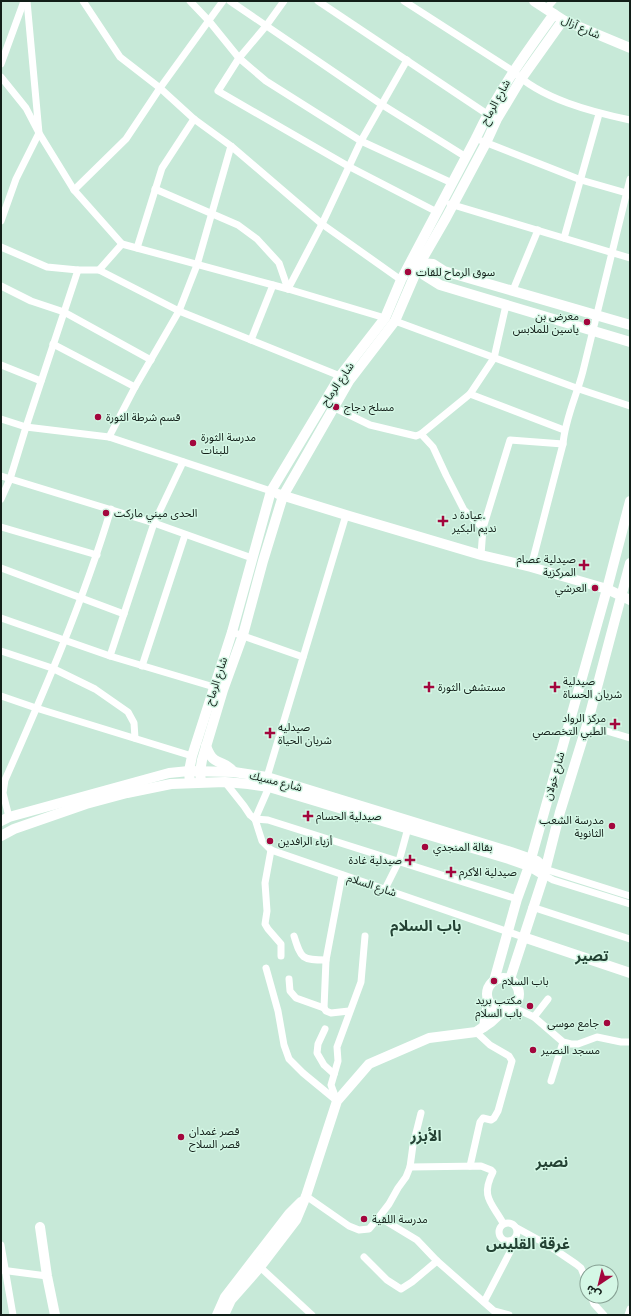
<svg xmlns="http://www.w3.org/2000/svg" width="631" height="1316" font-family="Mulish,'Noto Sans Arabic',sans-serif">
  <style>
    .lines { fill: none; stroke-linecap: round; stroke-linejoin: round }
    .street { stroke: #fff; stroke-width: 7 }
    .secondary { stroke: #fff; stroke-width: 10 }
    .poi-dot { fill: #a3063d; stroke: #d4f7e5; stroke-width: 1.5 }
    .labels { text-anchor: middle; stroke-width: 3; stroke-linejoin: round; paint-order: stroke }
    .street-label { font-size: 11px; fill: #121e18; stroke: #d4f7e5 }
    .poi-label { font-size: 11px; fill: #121e18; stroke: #d4f7e5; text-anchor: start }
    .district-label { font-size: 15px; font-weight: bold; fill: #244234; stroke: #d4f7e5 }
  </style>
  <rect width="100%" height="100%" fill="#c7e9d8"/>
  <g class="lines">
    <g class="street">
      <path d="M83,1l37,56 40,31 34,31 37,27 91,78 79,56"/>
      <path d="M190,1l19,20 30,37 27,23 95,60 91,42"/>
      <path d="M230,1l151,103 85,53"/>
      <path d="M284,1l-18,25 -27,32 -21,33 130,75 89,46"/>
      <path d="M318,1l169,113"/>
      <path d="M404,1l109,70c28,28 79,41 117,49"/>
      <path d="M546,9l7,-8"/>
      <path d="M1,64l23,-63"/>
      <path d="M1,77l25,31 13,25 35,57 48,54 166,45 97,29"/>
      <path d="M482,141l99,39 49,14"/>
      <path d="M155,189l83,36 19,14 22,24 9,26"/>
      <path d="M74,190l52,-51 34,-51 63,-87"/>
      <path d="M450,204l180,54"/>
      <path d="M1,221l15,-42 23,-46 -12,-132"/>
      <path d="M564,238l35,-124"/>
      <path d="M1,247l46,20 31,3h21l23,-26"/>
      <path d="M137,248l25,-80 32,-49"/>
      <path d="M99,270l80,41 161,65"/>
      <path d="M1,286l30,15 33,11 87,48"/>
      <path d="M288,289l34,-65 39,-83 46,-81"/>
      <path d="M513,290l25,-60"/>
      <path d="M395,321l184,68 51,17"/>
      <path d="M251,340l22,-55"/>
      <path d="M53,344l82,43"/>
      <path d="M1,365l40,16"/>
      <path d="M470,394l94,36"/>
      <path d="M333,407l37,18 46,11 5,-2 49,-40 24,-36 12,-53"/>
      <path d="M1,419l25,8 83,10 162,54"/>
      <path d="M421,434l12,13 13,28 18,35 19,18"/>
      <path d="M109,437l26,-50 44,-76 18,-46 34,-119"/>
      <path d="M1,476l153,47 98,35"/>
      <path d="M1,499l9,-20 16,-52 52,-157"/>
      <path d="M1,527l96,28"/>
      <path d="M481,555l2,-27 27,-88 53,4"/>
      <path d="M531,567l32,-123c2,-25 14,-49 20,-73 16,-64 31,-128 47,-192"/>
      <path d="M1,568l123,46"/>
      <path d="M1,618l109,38 104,31"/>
      <path d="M232,632l71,25"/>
      <path d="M1,651l51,17 43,21 33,23 6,11 1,15"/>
      <path d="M110,656l44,-133 29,-61"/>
      <path d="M142,666l43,-131"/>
      <path d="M1,696l35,12 156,48"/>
      <path d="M587,725l43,13"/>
      <path d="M267,777l79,-262"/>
      <path d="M225,782l19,24 6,9 5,4 13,1 249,79"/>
      <path d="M9,817l-6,-24 2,-13c39,-88 78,-178 106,-271"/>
      <path d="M255,819l7,22 9,9 252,87"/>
      <path d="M255,819l14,-32"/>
      <path d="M271,850l-6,33 2,28 -2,13 3,5 13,15v12"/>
      <path d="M545,868l3,2 82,26"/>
      <path d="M342,875l-16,85 -2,48 2,3 5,2 18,-2"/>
      <path d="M544,875l9,5 77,24"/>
      <path d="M385,889l14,-28 9,-33"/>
      <path d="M532,907l98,32"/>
      <path d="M294,936c7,23 8,24 32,24"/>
      <path d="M266,968l12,43 6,34 5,14 14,14 34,28 -6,-16 7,-24 -1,-14 24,-65 4,-46"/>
      <path d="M289,979l1,12 6,7 28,10"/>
      <path d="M512,1007l22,10 29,25 8,2h7l19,-7 24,5h9"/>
      <path d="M534,1017l14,-18"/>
      <path d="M325,1029l-7,15 -1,9 7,12 10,9"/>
      <path d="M551,1081l12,-39"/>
      <path d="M470,1166l10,-44 3,-4 8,2 3,-2 4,-7 14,-50 -3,-5 -19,-11 -14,-13"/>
      <path d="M410,1167l71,-1 10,4 2,2c-13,25 -1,31 10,51"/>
      <path d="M306,1196l43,30 10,4 10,-1 10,-12 38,23 20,21 57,50 15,4"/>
      <path d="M379,1217l10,-13 9,-16 8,-11 4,-10 3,-22 8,-32"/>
      <circle cx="508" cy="1232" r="9"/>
      <path d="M517,1228l31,17 28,19 5,4 6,15"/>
      <path d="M1,1245l12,70"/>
      <path d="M364,1257l23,23 14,9 11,-7 25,-21"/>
      <path d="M260,1267l52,48"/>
      <path d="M1,1270l46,6"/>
      <path d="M591,1296l3,8 10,11"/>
      <path d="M484,1302l27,-52 -1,-9"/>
      <path d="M628,1315l2,-6"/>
    </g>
    <g class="secondary">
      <path d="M534,1l29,19 67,28"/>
      <path d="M419,261l5,14 16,10 190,57"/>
      <path d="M420,263l13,1 11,7 186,54"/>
      <path d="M278,494l68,21 135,40 50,12 76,22 23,11"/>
      <path d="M206,746c2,5 4,11 9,14 8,5 11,3 19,12"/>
      <path d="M201,782l-1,-10 2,-12 21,-70 20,-55 20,-74 20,-65 66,-115 46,-60 25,-58 26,-45 40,-75 11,-24 24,-40 42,-59"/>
      <path d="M190,783l-1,-12 3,-15 40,-124 39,-141 69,-115 45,-58 16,-38 75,-142c21,-45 49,-84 78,-124"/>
      <path d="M1,821l8,-4 160,-44 20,-2 45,1 33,5 244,75 26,9 8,7"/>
      <path d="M1,836l13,-7 72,-25 41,-11 44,-9 54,-2 23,2 21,3 240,72 20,7 15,9"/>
      <path d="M523,937l107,36"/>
      <circle cx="503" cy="994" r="16"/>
      <path d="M510,979l34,-104 16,-63 27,-87 43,-162"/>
      <path d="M494,981l23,-82 12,-33 78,-277 23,-88"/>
      <path d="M484,1027l4,-25"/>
      <path d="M40,1227l7,49 8,39"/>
      <path d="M217,1315l8,-18 64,-83 12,-12"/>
      <path d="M224,1315l7,-15 29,-33 36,-47 10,-24 31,-95 32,-37 60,-26 47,-6 15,-10 13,-12"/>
    </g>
  </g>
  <g class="poi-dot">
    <circle cx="408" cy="272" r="4"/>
    <circle cx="587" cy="322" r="4"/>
    <circle cx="336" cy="407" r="4"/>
    <circle cx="98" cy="417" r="4"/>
    <circle cx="193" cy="443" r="4"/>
    <circle cx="106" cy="513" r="4"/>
    <path d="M441 515h4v4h4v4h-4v4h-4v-4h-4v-4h4z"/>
    <path d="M582 559h4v4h4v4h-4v4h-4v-4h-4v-4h4z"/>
    <circle cx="595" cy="588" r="4"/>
    <path d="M427 681h4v4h4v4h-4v4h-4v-4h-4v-4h4z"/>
    <path d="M553 681h4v4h4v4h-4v4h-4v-4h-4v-4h4z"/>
    <path d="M613 718h4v4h4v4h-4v4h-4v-4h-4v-4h4z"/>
    <path d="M268 727h4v4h4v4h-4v4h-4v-4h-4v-4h4z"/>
    <path d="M306 810h4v4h4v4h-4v4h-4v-4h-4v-4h4z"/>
    <circle cx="612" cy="826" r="4"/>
    <circle cx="270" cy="841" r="4"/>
    <circle cx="425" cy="847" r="4"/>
    <path d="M408 854h4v4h4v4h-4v4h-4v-4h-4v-4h4z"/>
    <path d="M449 866h4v4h4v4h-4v4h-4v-4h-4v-4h4z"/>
    <circle cx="494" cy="981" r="4"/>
    <circle cx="530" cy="1006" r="4"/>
    <circle cx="607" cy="1023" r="4"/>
    <circle cx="533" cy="1050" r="4"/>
    <circle cx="181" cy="1137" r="4"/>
    <circle cx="364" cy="1219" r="4"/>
  </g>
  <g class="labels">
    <g class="street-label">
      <text transform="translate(581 27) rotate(24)" y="4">شارع آزال</text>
      <text transform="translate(495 102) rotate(-61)" y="4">شارع الرماح</text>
      <text transform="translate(337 384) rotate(-56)" y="4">شارع الرماح</text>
      <text transform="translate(216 681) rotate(-72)" y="4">شارع الرماح</text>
      <text transform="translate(554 776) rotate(-74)" y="4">شارع خولان</text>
      <text transform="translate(276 781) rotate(14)" y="4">شارع مسيك</text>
      <text transform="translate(372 885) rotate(18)" y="4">شارع السلام</text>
    </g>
    <g class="poi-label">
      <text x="416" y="276">سوق الرماح للقات</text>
      <text x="579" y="320" text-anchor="end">معرض بن<tspan x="579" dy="13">ياسين للملابس</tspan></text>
      <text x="344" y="411">مسلخ دجاج</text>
      <text x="106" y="421">قسم شرطة الثورة</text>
      <text x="201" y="441">مدرسة الثورة<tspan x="201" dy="13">للبنات</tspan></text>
      <text x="114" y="517">الحدى ميني ماركت</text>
      <text x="452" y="519">عيادة د.<tspan x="452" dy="13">نديم البكير</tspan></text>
      <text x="576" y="563" text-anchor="end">صيدلية عصام<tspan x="576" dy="13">المركزية</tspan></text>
      <text x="587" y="592" text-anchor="end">العرشي</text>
      <text x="563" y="685">صيدلية<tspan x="563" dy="13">شريان الحساة</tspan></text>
      <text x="438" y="691">مستشفى الثورة</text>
      <text x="606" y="722" text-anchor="end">مركز الرواد<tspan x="606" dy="13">الطبي التخصصي</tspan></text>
      <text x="278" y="731">صيدليه<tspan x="278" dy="13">شريان الحياة</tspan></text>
      <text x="316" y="820">صيدلية الحسام</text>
      <text x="604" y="824" text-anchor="end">مدرسة الشعب<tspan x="604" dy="13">الثانوية</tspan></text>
      <text x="278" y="845">أزياء الرافدين</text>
      <text x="433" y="851">بقالة المنجدي</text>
      <text x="402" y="864" text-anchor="end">صيدلية غادة</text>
      <text x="459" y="876">صيدلية الأكرم</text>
      <text x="502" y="985">باب السلام</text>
      <text x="522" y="1004" text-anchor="end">مكتب بريد<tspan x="522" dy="13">باب السلام</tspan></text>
      <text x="599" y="1027" text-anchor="end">جامع موسى</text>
      <text x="541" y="1054">مسجد النصير</text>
      <text x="189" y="1135">قصر غمدان<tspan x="189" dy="13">قصر السلاح</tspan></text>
      <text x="372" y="1223">مدرسة اللقية</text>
    </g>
    <g class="district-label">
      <text x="426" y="931">باب السلام</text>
      <text x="592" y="961">تصير</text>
      <text x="426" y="1141">الأبزر</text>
      <text x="552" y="1167">نصير</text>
      <text x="528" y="1249">غرقة القليس</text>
    </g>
  </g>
  <rect width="631" height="1316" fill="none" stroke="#121e18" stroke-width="4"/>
  <g transform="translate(599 1284) rotate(215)"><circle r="19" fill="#d4f7e5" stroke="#86a093"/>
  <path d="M0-3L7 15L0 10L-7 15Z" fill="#a3063d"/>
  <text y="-6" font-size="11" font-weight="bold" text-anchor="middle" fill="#121e18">ش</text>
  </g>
</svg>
